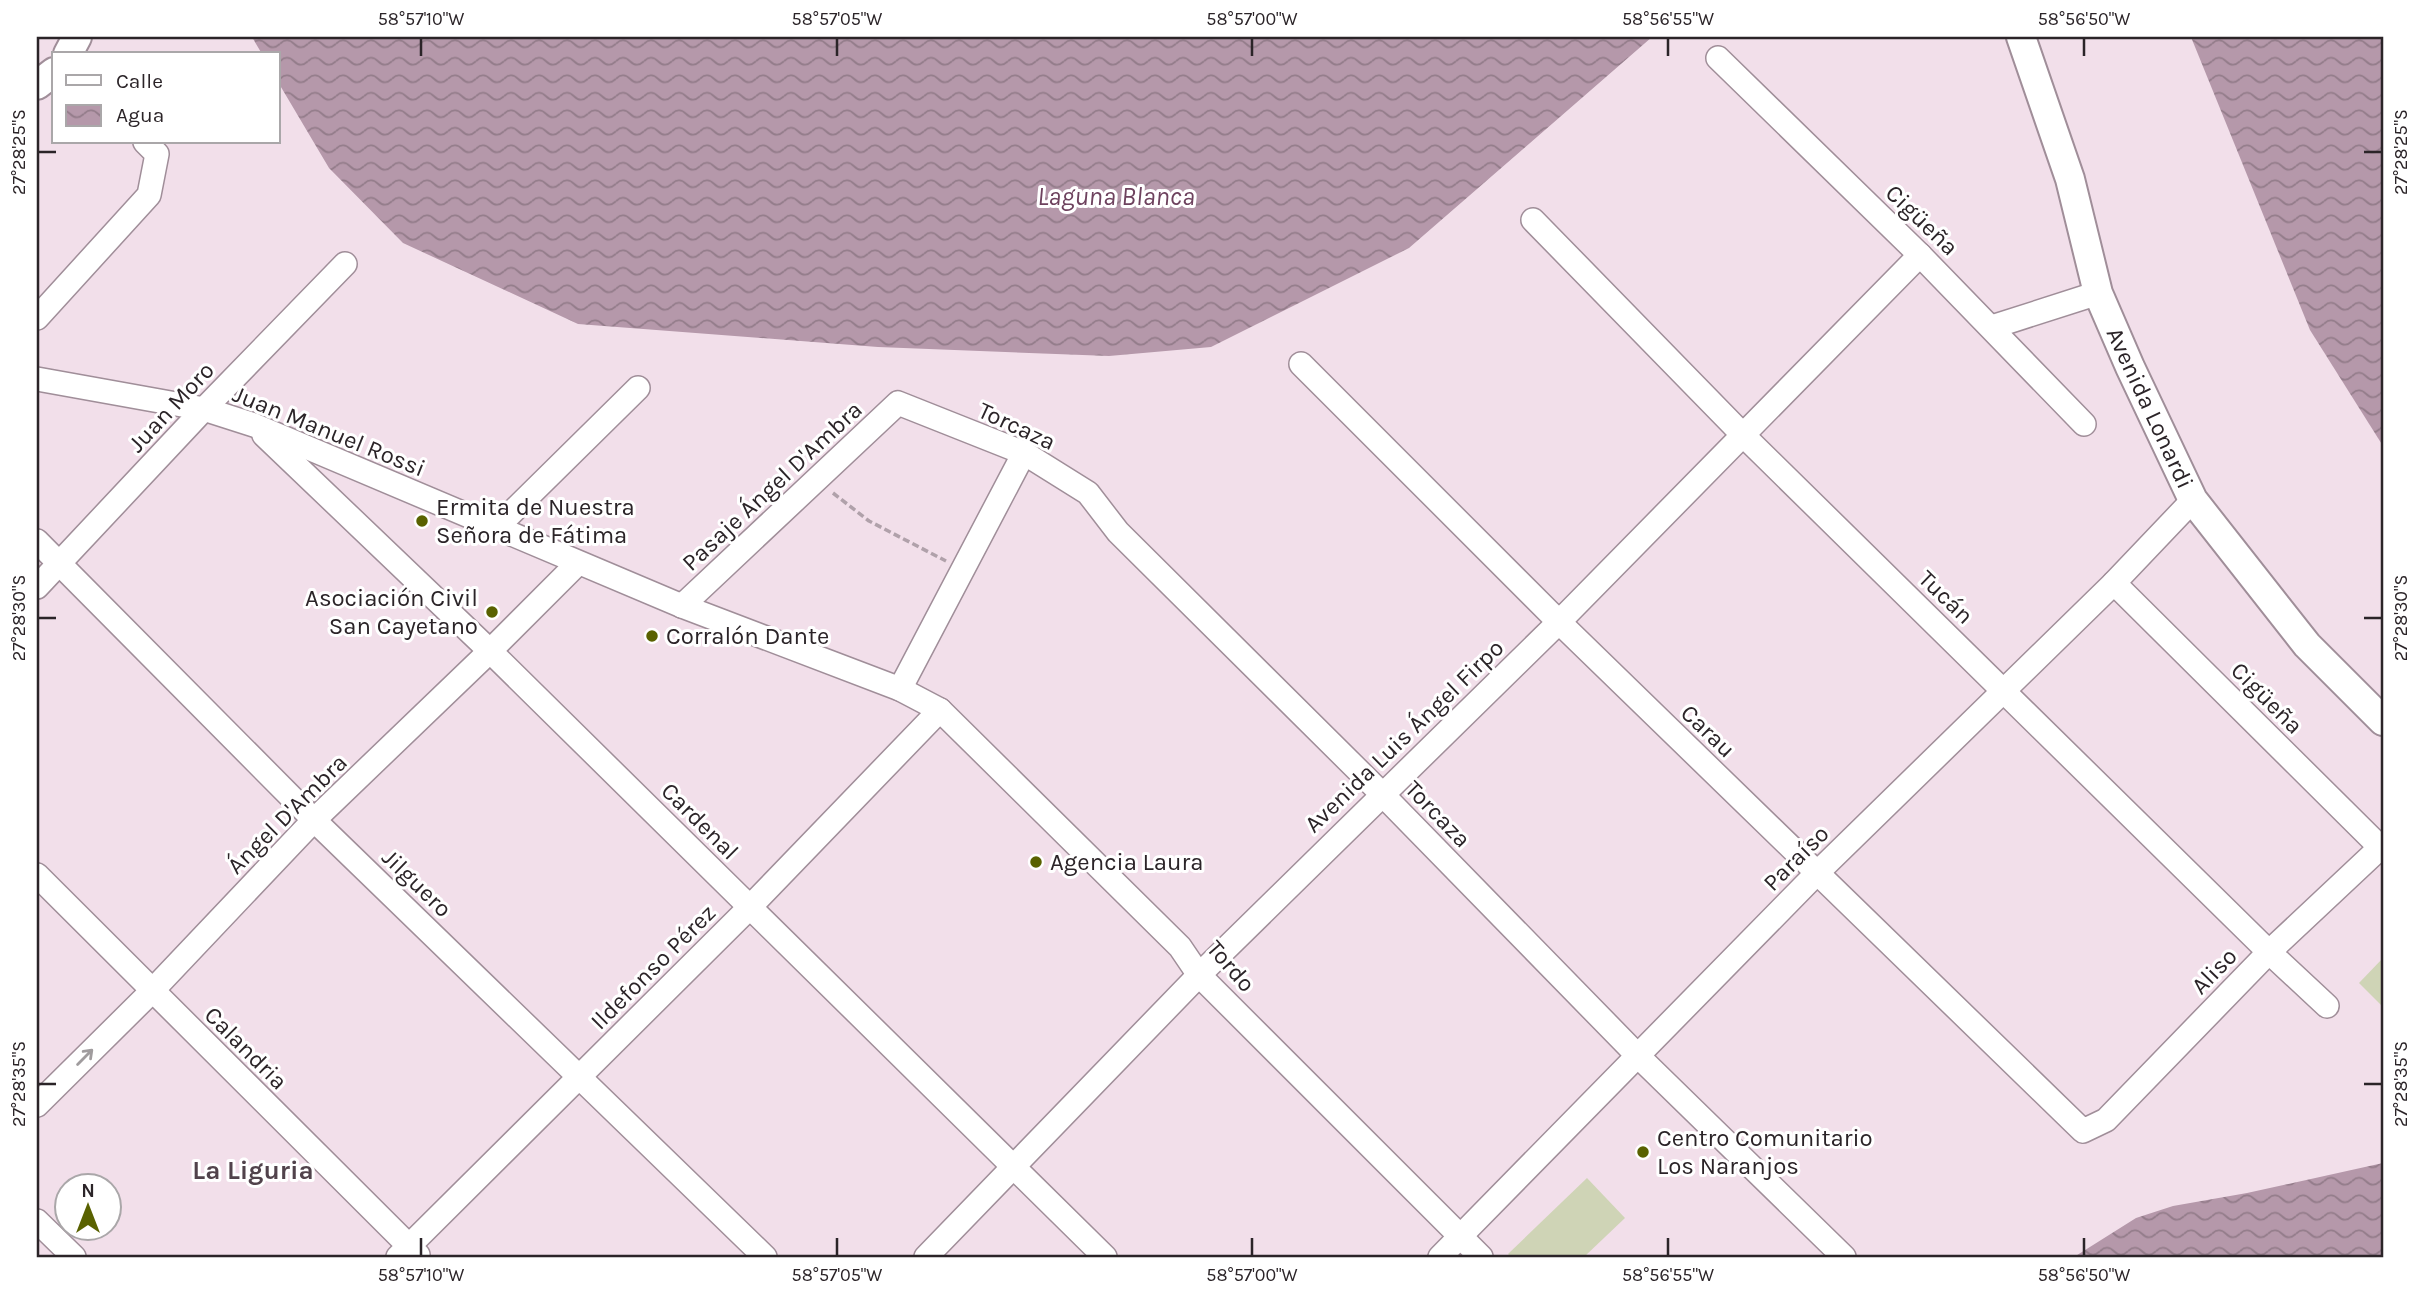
<svg xmlns="http://www.w3.org/2000/svg" width="2420" height="1294" font-family="Karla,sans-serif">
  <style>
    .green { fill: #cfd4b6 }
    .water { fill: url(#water-waves) }
    .lines { fill: none; stroke-linecap: round; stroke-linejoin: round }
    .minor-casing { stroke: #a08e99; stroke-width: 26 }
    .tertiary-casing { stroke: #a08e99; stroke-width: 32 }
    .path { stroke: #b0a1aa; stroke-width: 3.5; stroke-dasharray: 7 3.5; stroke-linecap: butt }
    .minor { stroke: #fff; stroke-width: 23 }
    .tertiary { stroke: #fff; stroke-width: 28 }
    .oneway { stroke: #a09c9e }
    .ticks { fill: none; stroke: #2b2428; stroke-width: 2.5 }
    .poi-dot { fill: #596100; stroke: #fff; stroke-width: 2.5 }
    .labels { text-anchor: middle; stroke-width: 6; stroke-linejoin: round; paint-order: stroke }
    .street-label { font-size: 24px; fill: #2b2428; stroke: #fff }
    .poi-label { font-size: 24px; fill: #2b2428; stroke: #fff; text-anchor: start }
    .water-label { font-size: 26px; font-style: italic; fill: #6e425e; stroke: #fff }
    .neighbourhood-label { font-size: 26px; font-weight: bold; fill: #51424b; stroke: #fff }
    .neatline { fill: none; stroke: #2b2428; stroke-width: 2.5 }
    .ticks-label { font-size: 18px; text-anchor: middle; fill: #2b2428 }
  </style>
  <defs>
    <pattern id="water-waves" width="16" height="10" patternUnits="userSpaceOnUse" patternTransform="scale(1.75)"><rect width="16" height="10" fill="#b598aa"/><path d="M0 5q4-4 8 0t8 0" fill="none" stroke="#937c8a"/></pattern>
  </defs>
  <rect width="100%" height="100%" fill="#f2dfea"/>
  <g class="green">
    <path d="M2383,958v49l-24,-24z"/>
    <path d="M1587,1178l38,40 -41,39h-73l-3,-3z"/>
  </g>
  <g class="water">
    <path d="M252,37h1400l-243,211 -198,99 -102,9 -231,-9 -300,-23 -175,-81 -74,-75 -51,-86v-28h-16z"/>
    <path d="M2191,37h192v409l-73,-116z"/>
    <path d="M2383,1163v94h-309l62,-39 37,-12 74,-13z"/>
  </g>
  <g class="lines">
    <g class="minor-casing">
      <g id="minor">
        <path d="M1718,58l202,197 164,169"/>
        <path d="M1533,220l210,215 526,517 58,54"/>
        <path d="M37,318l112,-123 8,-41 -12,-12"/>
        <path d="M1992,327l106,-34"/>
        <path d="M1301,364l258,258 524,509 23,-11 163,-168 114,-107"/>
        <path d="M37,379l167,30 50,16 428,181 218,83 40,21 240,237 19,28 282,282"/>
        <path d="M264,435l226,216 615,606"/>
        <path d="M496,528l142,-140"/>
        <path d="M37,541l277,279 451,437"/>
        <path d="M2114,583l269,267"/>
        <path d="M37,587l167,-178 141,-145"/>
        <path d="M682,606l216,-203 126,50 64,40 30,39 264,262 256,262 206,201"/>
        <path d="M900,689l124,-236"/>
        <path d="M37,875l381,380"/>
        <path d="M37,1105l114,-113 163,-172 176,-169 88,-88"/>
        <path d="M37,1221l37,36"/>
        <path d="M398,1257l351,-349 191,-198"/>
        <path d="M926,1257l273,-282 360,-353 361,-367"/>
        <path d="M1440,1257l377,-384 297,-290 79,-83"/>
      </g>
    </g>
    <g class="tertiary-casing">
      <g id="tertiary">
        <path d="M2021,37l49,142 28,114 32,74 63,133 114,145 76,76"/>
        <path d="M68,54l9,-17"/>
        <path d="M37,85l17,-13"/>
      </g>
    </g>
    <path class="path" d="M833,493l36,28 77,40"/>
    <use href="#minor" class="minor"/>
    <use href="#tertiary" class="tertiary"/>
  </g>
  <defs><path id="oneway-shaft" d="M-6 0H5M1.5-3L5.5 0L1.5 3" fill="none" stroke-width="1.6" stroke-linecap="round" stroke-linejoin="round" transform="scale(1.75)"/></defs>
  <use class="oneway" href="#oneway-shaft" transform="translate(85 1057) rotate(-45)"/>
  <path class="ticks" d="M421,38v18M837,38v18M1252,38v18M1668,38v18M2084,38v18M38,152h18M2364,152h18M38,618h18M2364,618h18M38,1084h18M2364,1084h18M421,1238v18M837,1238v18M1252,1238v18M1668,1238v18M2084,1238v18"/>
  <g class="poi-dot">
    <circle cx="422" cy="521" r="7"/>
    <circle cx="492" cy="612" r="7"/>
    <circle cx="652" cy="636" r="7"/>
    <circle cx="1036" cy="862" r="7"/>
    <circle cx="1643" cy="1152" r="7"/>
  </g>
  <g class="labels">
    <g class="street-label">
      <text transform="translate(1922 220) rotate(44)" y="8">Cigüeña</text>
      <text transform="translate(171 407) rotate(-47)" y="8">Juan Moro</text>
      <text transform="translate(2150 408) rotate(65)" y="8">Avenida Lonardi</text>
      <text transform="translate(1017 426) rotate(25)" y="8">Torcaza</text>
      <text transform="translate(329 431) rotate(22)" y="8">Juan Manuel Rossi</text>
      <text transform="translate(772 486) rotate(-43)" y="8">Pasaje Ángel D'Ambra</text>
      <text transform="translate(1946 597) rotate(44)" y="8">Tucán</text>
      <text transform="translate(2267 698) rotate(45)" y="8">Cigüeña</text>
      <text transform="translate(1708 731) rotate(44)" y="8">Carau</text>
      <text transform="translate(1404 736) rotate(-44)" y="8">Avenida Luis Ángel Firpo</text>
      <text transform="translate(287 814) rotate(-45)" y="8">Ángel D'Ambra</text>
      <text transform="translate(1438 814) rotate(46)" y="8">Torcaza</text>
      <text transform="translate(700 821) rotate(45)" y="8">Cardenal</text>
      <text transform="translate(1796 858) rotate(-45)" y="8">Paraíso</text>
      <text transform="translate(417 883) rotate(44)" y="8">Jilguero</text>
      <text transform="translate(1231 966) rotate(49)" y="8">Tordo</text>
      <text transform="translate(653 967) rotate(-45)" y="8">Ildefonso Pérez</text>
      <text transform="translate(2214 971) rotate(-46)" y="8">Aliso</text>
      <text transform="translate(246 1048) rotate(45)" y="8">Calandria</text>
    </g>
    <g class="poi-label">
      <text x="436" y="515">Ermita de Nuestra<tspan x="436" dy="28">Señora de Fátima</tspan></text>
      <text x="478" y="606" text-anchor="end">Asociación Civil<tspan x="478" dy="28">San Cayetano</tspan></text>
      <text x="666" y="644">Corralón Dante</text>
      <text x="1050" y="870">Agencia Laura</text>
      <text x="1657" y="1146">Centro Comunitario<tspan x="1657" dy="28">Los Naranjos</tspan></text>
    </g>
    <g class="water-label">
      <text x="1116" y="205">Laguna Blanca</text>
    </g>
    <g class="neighbourhood-label">
      <text x="253" y="1179">La Liguria</text>
    </g>
  </g>
  <rect width="2420" height="1294" fill="none" stroke="#ffffff" stroke-width="77"/>
  <rect x="52" y="52" width="228" height="91" fill="#ffffff" stroke="#aaa7a9" stroke-width="2"/>
  <rect x="66" y="75" width="35" height="10" fill="#ffffff" stroke="#aaa7a9" stroke-width="2"/>
  <text x="116" y="88" font-size="21" fill="#2b2428">Calle</text>
  <rect x="66" y="105" width="35" height="21" fill="url(#water-waves)" stroke="#aaa7a9" stroke-width="2"/>
  <text x="116" y="122" font-size="21" fill="#2b2428">Agua</text>
  <g transform="translate(88 1207)"><circle r="33" fill="#ffffff" stroke="#aaa7a9" stroke-width="2"/>
  <path d="M0-5L12 26L0 18L-12 26Z" fill="#596100"/>
  <text y="-10" font-size="19" font-weight="bold" text-anchor="middle" fill="#2b2428">N</text>
  </g>
  <rect x="38" y="38" width="2344" height="1218" class="neatline"/>
  <g class="ticks-label">
    <text x="421" y="25">58°57'10"W</text>
    <text x="837" y="25">58°57'05"W</text>
    <text x="1252" y="25">58°57'00"W</text>
    <text x="1668" y="25">58°56'55"W</text>
    <text x="2084" y="25">58°56'50"W</text>
    <text transform="translate(19 152) rotate(-90)" y="6">27°28'25"S</text>
    <text transform="translate(2401 152) rotate(-90)" y="6">27°28'25"S</text>
    <text transform="translate(19 618) rotate(-90)" y="6">27°28'30"S</text>
    <text transform="translate(2401 618) rotate(-90)" y="6">27°28'30"S</text>
    <text transform="translate(19 1084) rotate(-90)" y="6">27°28'35"S</text>
    <text transform="translate(2401 1084) rotate(-90)" y="6">27°28'35"S</text>
    <text x="421" y="1281">58°57'10"W</text>
    <text x="837" y="1281">58°57'05"W</text>
    <text x="1252" y="1281">58°57'00"W</text>
    <text x="1668" y="1281">58°56'55"W</text>
    <text x="2084" y="1281">58°56'50"W</text>
  </g>
</svg>
